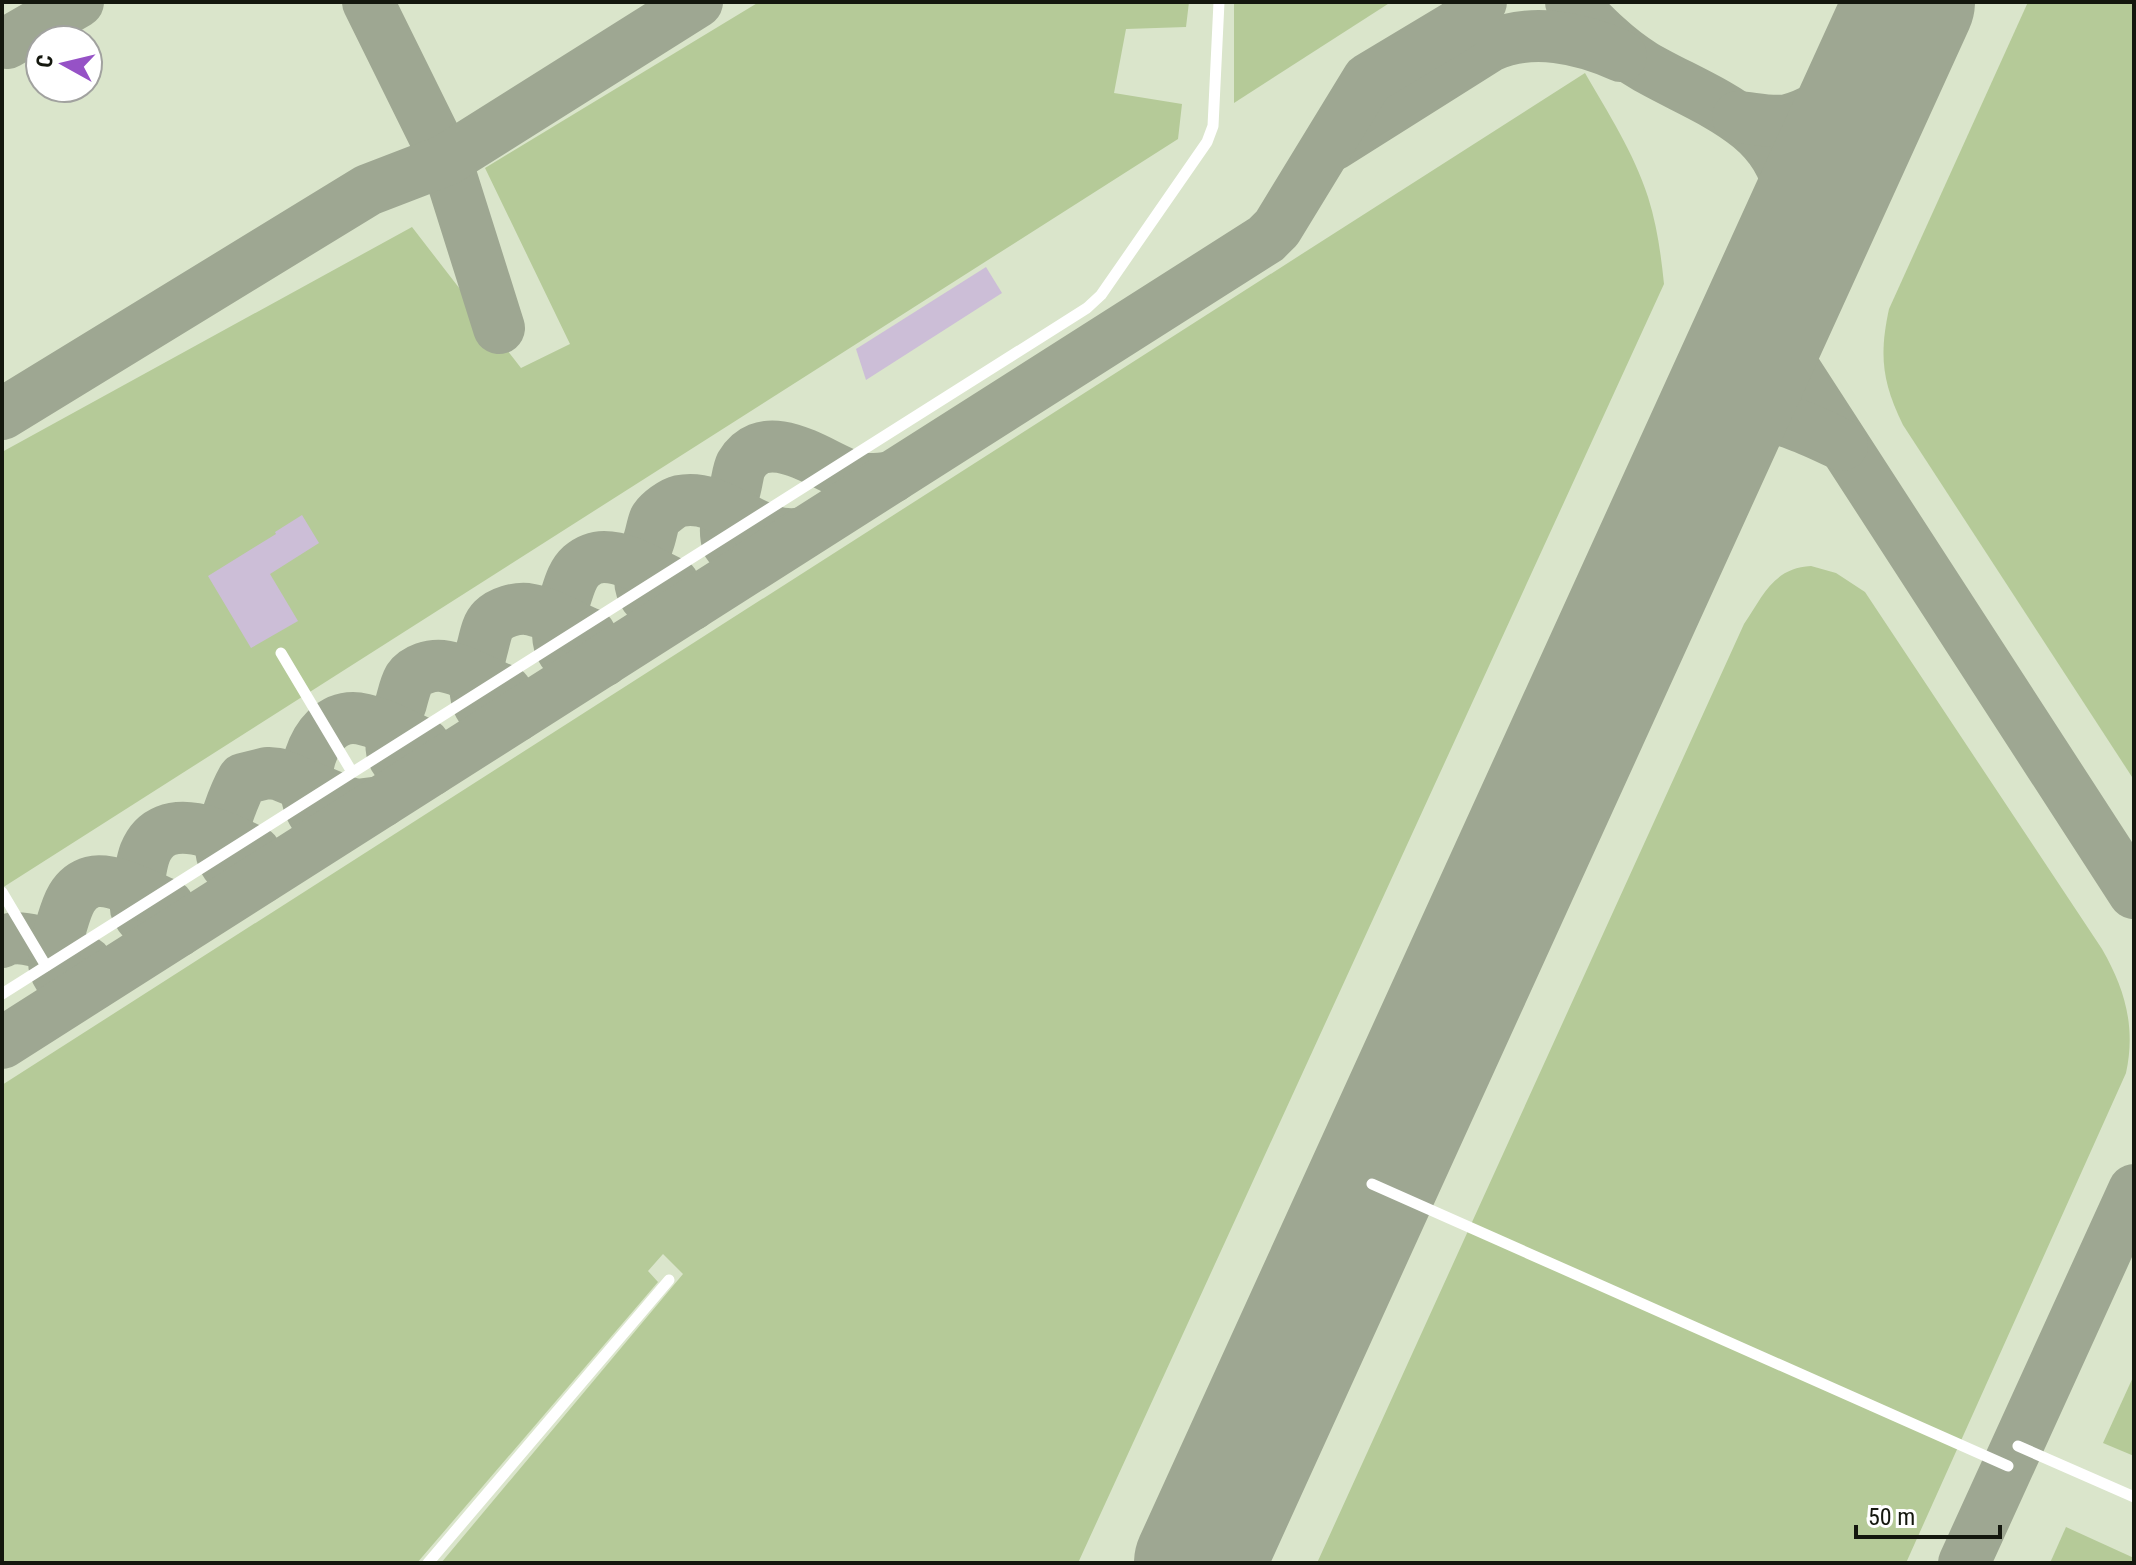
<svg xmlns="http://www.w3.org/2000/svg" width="2136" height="1565" font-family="'Roboto Condensed',sans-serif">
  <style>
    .green { fill: #b5ca98 }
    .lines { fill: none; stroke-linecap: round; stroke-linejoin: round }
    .taxiway { stroke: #9ea792; stroke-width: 52 }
    .runway { stroke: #9ea792; stroke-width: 130 }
    .building { fill: #ccbed7 }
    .service { stroke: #fff; stroke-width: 11 }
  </style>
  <rect width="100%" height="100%" fill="#dae5cb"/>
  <g class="green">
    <path d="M759,2h430l-3,25 -60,2 -12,64 68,11 -4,35 -1176,749v-436l410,-225 109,141 49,-24 -85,-176z"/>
    <path d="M1234,2h157l-157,101z"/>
    <path d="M2028,2h106v778l-231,-355c-21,-43 -24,-70 -14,-116z"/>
    <path d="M1585,73c23,40 49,80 63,124 9,28 13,58 16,87l-586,1279h-637l242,-289 -20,-20 -15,17 10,11 -241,281h-415v-478z"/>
    <path d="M1811,566l25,7 29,19 237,357c23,40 34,78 24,124l-220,490h-589l427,-939c19,-28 29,-56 67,-58z"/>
    <path d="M2134,1375v81l-31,-13z"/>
    <path d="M2066,1527l68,31v5h-84z"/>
  </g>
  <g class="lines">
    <g class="taxiway">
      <path d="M368,2l78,158 53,168"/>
      <path d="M1571,2c21,22 46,48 73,64 54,32 135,55 145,127 6,40 -7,81 -8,121 -1,17 4,32 9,48l344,531"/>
      <path d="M7,43l71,-41"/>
      <path d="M1738,117c15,1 34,6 50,3 45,-11 81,-54 108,-89"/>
      <path d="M1333,145l157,-99c42,-19 91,-8 131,10"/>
      <path d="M2,414l366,-224 78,-30 251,-158"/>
      <path d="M1712,437c11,-9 23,-20 39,-21 28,-2 66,17 91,29"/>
      <path d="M728,544c-6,-17 2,-39 7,-55 2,-7 3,-18 6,-24 26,-44 83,3 113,12 13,4 25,2 38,0"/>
      <path d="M691,605c-22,6 -50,3 -51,-26 -1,-12 5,-25 8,-36 3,-7 4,-17 7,-24 5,-7 17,-16 25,-18 43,-9 78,42 123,32"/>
      <path d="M603,661c-50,7 -51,-25 -38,-62 4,-12 7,-25 16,-33 7,-6 15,-9 23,-9 24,0 48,17 69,26"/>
      <path d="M516,716c-52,8 -42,-35 -34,-67 3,-10 4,-22 11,-29 8,-8 23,-12 34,-11 22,3 43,17 63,25"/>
      <path d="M431,770c-51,5 -43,-33 -30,-67 2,-7 4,-17 8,-24 7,-10 22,-14 33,-13 18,2 46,18 64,25"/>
      <path d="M316,817c-23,-28 -5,-99 37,-99 19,0 53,18 71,26"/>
      <path d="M261,878c-19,2 -40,-9 -40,-31 -1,-16 14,-54 22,-68l24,-6 11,1 68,28 11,3 24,-3"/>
      <path d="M178,931c-19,3 -33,-4 -42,-22 2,-17 3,-40 9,-56 19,-47 79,-17 110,-1"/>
      <path d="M2,942c21,-13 62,11 84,20"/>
      <path d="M94,984c-43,4 -46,-18 -34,-54 6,-19 10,-42 32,-48 20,-5 57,15 76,23"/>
      <path d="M2,1043l1264,-804 11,-11 91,-149 90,-54 23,-23"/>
      <path d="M1964,1563l170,-373"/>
    </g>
    <path class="runway" d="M1199,1563l711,-1561"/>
  </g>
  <g class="building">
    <path d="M986,267l16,26 -136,87 -10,-31z"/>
    <path d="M302,515l17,28 -49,31 28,47 -47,27 -43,-72 68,-42 -1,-2z"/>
  </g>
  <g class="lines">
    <g class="service">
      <path d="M281,653l71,119"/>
      <path d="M2,892l44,74"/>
      <path d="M2,994l1085,-686 14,-13 106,-153 6,-16 6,-124"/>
      <path d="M1372,1184l636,282"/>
      <path d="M2018,1446l116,51"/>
      <path d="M428,1563l241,-283"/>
    </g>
  </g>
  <rect width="2136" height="1565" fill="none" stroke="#14170e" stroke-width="8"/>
  <g transform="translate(64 64) rotate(278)"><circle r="38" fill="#ffffff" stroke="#a1a29f" stroke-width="2"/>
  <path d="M0-6L14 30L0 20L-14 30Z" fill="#9652c6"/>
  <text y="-12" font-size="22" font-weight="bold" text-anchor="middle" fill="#14170e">С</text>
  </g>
  <path d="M1856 1525v12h144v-12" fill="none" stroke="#14170e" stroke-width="4"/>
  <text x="1868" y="1525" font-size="24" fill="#14170e" stroke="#ffffff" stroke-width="6" paint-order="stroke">50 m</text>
</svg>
